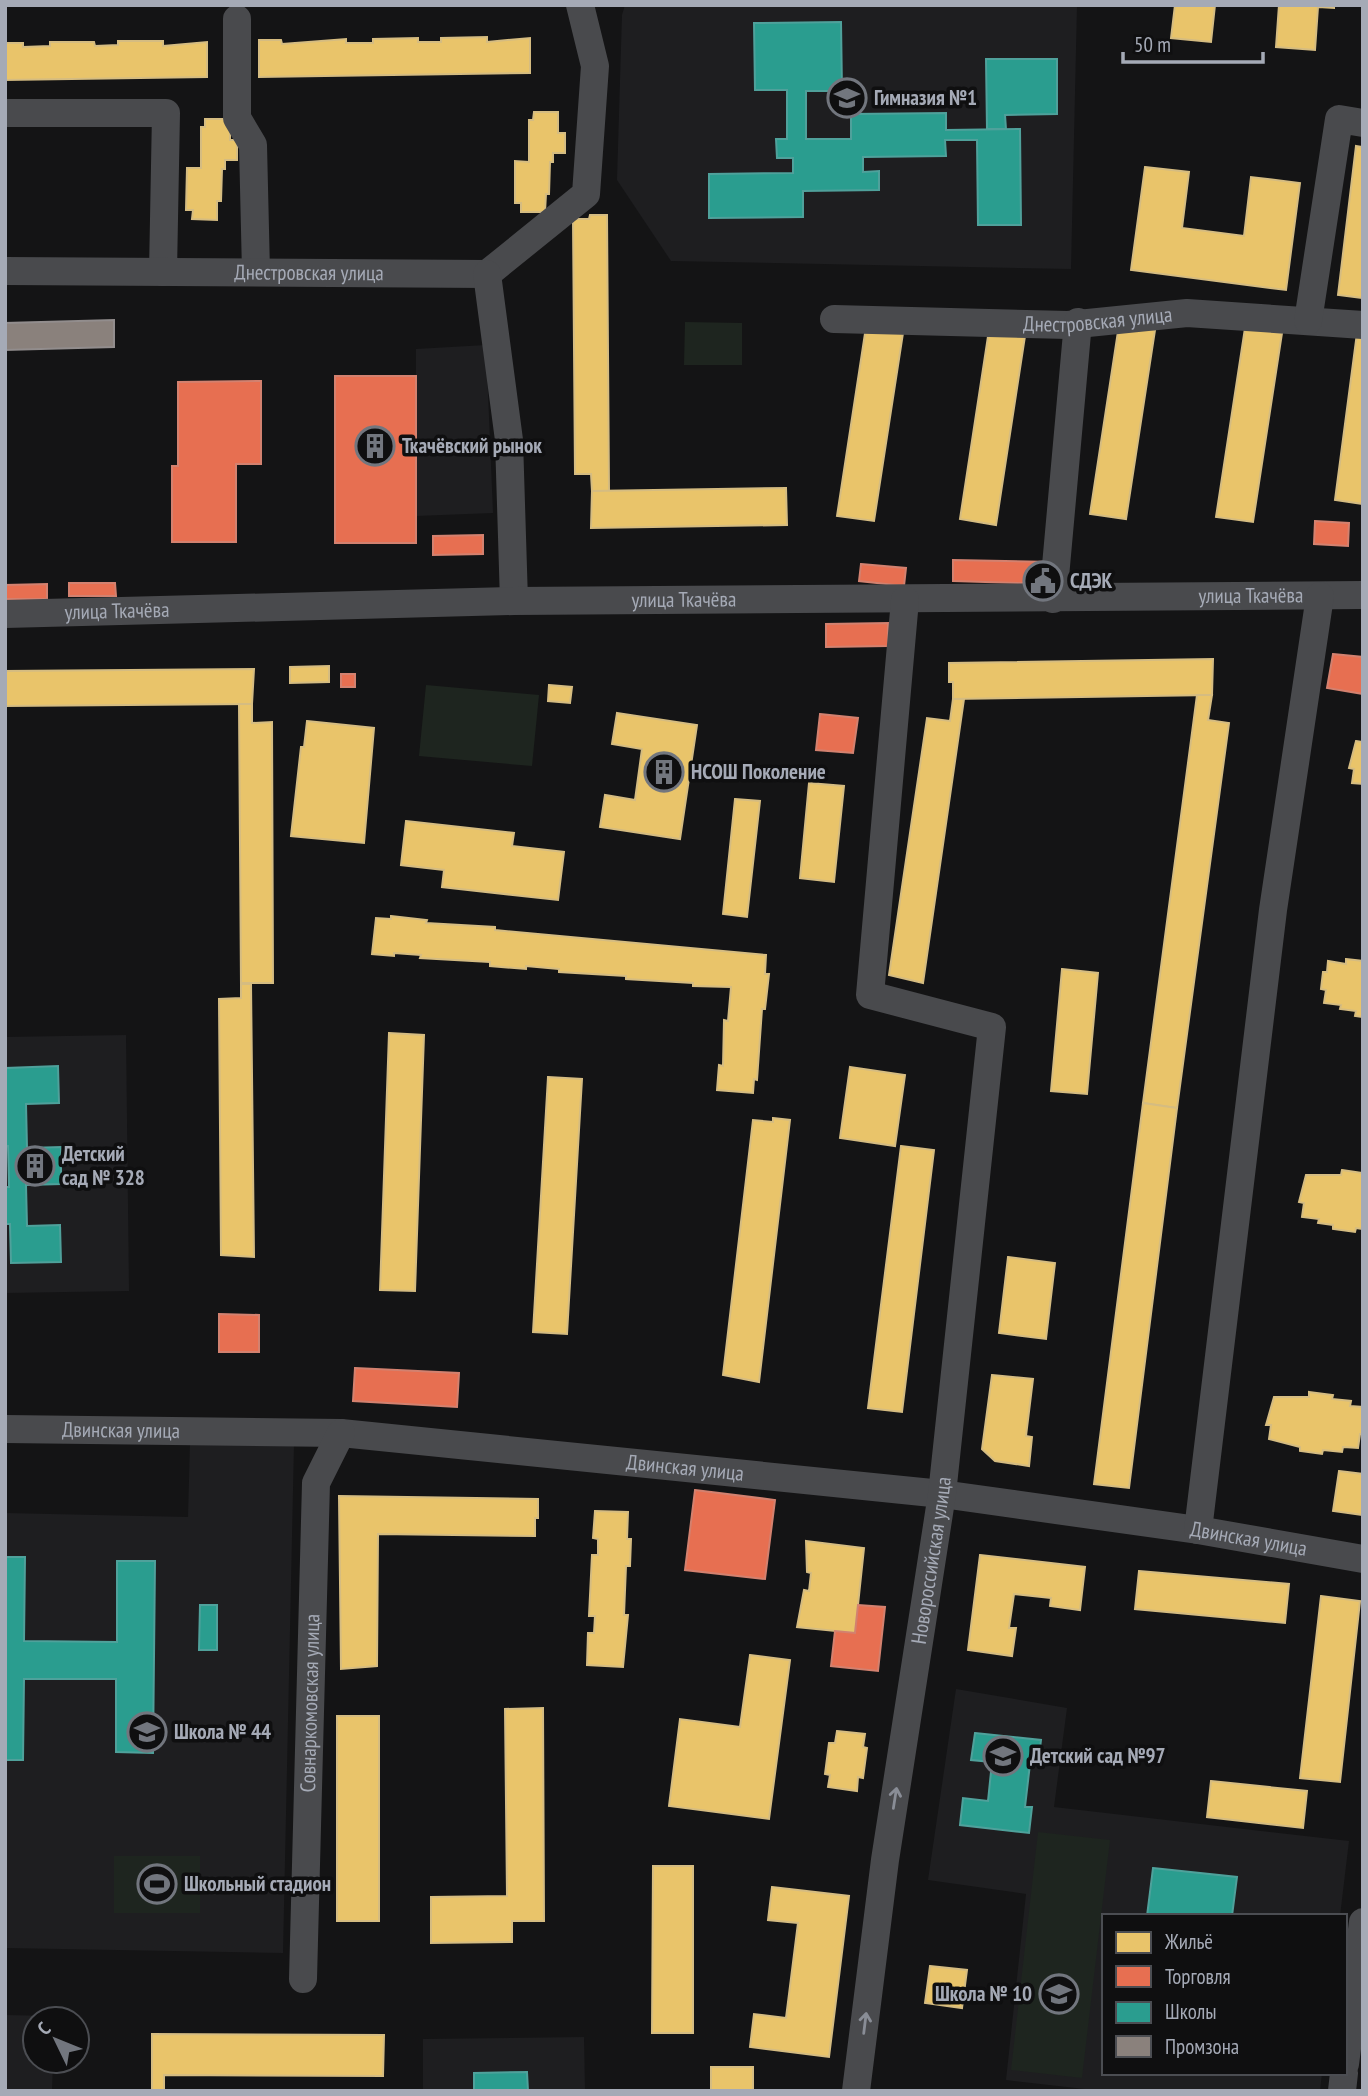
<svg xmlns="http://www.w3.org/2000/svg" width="1368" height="2096" font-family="'PT Sans Narrow',sans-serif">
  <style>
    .built { fill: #1e1e20 }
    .pitch { fill: #1e251f }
    .homes { fill: #e9c46a; stroke: #d5bc81; stroke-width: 2 }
    .shops { fill: #e76f51; stroke: #d3816f; stroke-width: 2 }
    .schools { fill: #2a9d8f; stroke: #4fa19b; stroke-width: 2 }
    .industry { fill: #8a817c; stroke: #928d8d; stroke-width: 2 }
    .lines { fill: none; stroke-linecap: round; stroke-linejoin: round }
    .minor { stroke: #494a4d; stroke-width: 28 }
    .oneway { stroke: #898d96 }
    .labels { text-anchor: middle; stroke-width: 7; stroke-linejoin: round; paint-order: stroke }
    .poi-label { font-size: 21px; font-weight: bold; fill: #a5aab6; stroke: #0f0f10; text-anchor: start }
    .street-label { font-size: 21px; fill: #a5aab6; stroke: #0f0f10 }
  </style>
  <rect width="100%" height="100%" fill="#141415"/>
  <g class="built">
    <path d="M625,5h452l-6,264 -400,-8 -54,-81 5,-165z"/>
    <path d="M486,345l7,168 -77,3v-167z"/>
    <path d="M126,1035l3,256 -124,2v-256z"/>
    <path d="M190,1442l104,2 -11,509 -278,-5v-435l183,4z"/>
    <path d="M956,1689l111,19 -13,99 295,34 -9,75h-236v157h218l-2,18h-218l-96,-11 20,-186 -98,-14z"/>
    <path d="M5,2015l48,1v3h-18v42h18l-1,30h-47z"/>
    <path d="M584,2037l1,54h-162v-52z"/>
  </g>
  <g class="pitch">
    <path d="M685,322l57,1v42h-58z"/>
    <path d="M426,685l113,10 -7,71 -113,-10z"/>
    <path d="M1038,1832l72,8 -28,238 -71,-8z"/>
    <rect x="114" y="1856" width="86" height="57"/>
  </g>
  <g class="homes">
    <path d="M1175,5h40l-4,37 -40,-4z"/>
    <path d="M1279,5h55v3l-16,-1 -3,43 -39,-3z"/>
    <path d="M487,37v5l43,-4v35l-271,4v-37h22l1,4 64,-5v4h27v-4l45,-1v4h23v-4z"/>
    <path d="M118,41h45v5l44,-4v35l-202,3v-37h18v4l27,-1v-4h44l1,4 23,-1z"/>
    <path d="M534,112h24v21h7v20h-12v9h-3l-1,32h-3l-1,18h-24v-9h-6v-42l14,1v-42h4z"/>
    <path d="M205,119h25v21h7v20h-12v9h-3l-1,32h-4v19l-25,-1 1,-9h-7l1,-42h14v-41h4z"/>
    <path d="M1356,146l7,1v151l-25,-3z"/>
    <path d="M1145,167l44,5 -7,56 62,8 7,-59 49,6 -14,107 -155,-20z"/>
    <path d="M590,215h17l2,276h-17l-1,-17h-16l-2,-255h16z"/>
    <path d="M1119,325l36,5 -29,189 -36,-5z"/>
    <path d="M866,327l37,6 -29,188 -37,-5z"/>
    <path d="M1245,328l37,5 -29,189 -37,-5z"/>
    <path d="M989,330l36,6 -29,189 -36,-6z"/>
    <path d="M1357,333h6v171l-28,-4z"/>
    <path d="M786,488l1,37 -196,3 1,-37z"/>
    <path d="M1213,659l-1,36 -259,4v-17h-4v-19z"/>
    <path d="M329,666v16l-39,1v-16z"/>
    <path d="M254,669l-2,35 -247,2v-35z"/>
    <path d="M549,685l23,2 -2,16 -22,-2z"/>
    <path d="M1197,695h15l-4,25 21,3 -52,385 -34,-5z"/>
    <path d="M953,699h11l-41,284 -34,-8 38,-257 23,3z"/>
    <path d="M239,704h13v19l20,-1 1,261h-32z"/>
    <path d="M617,713l80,12 -17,114 -80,-12 5,-32 30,5 7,-51 -30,-5z"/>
    <path d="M307,721l67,7 -10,115 -73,-7 10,-89h3z"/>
    <path d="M1356,741l7,1v42l-11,-1 2,-14 -5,-1z"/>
    <path d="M809,783l35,3 -10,96 -34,-4z"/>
    <path d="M735,799l25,2 -13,116 -24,-3z"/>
    <path d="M406,821l108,12 -2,13 52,6 -6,48 -116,-13 2,-17 -43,-5z"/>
    <path d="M391,916l36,4 -1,3 69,4v3l271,25 -1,19h4l-4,35h-3l-5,71 -3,-1 -1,14 -36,-3 2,-25 4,1 1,-46 4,1 3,-34 -38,-1v-3l-67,-4v-3l-67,-4v-3l-33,-3v3l-36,-3v-4l-70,-4 1,-3 -27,-2v3l-22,-2 4,-36 15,1z"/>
    <path d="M1346,959l17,2v56l-8,-1 1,-5 -16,-2 1,-4 -17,-2 2,-13 -5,-1 2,-17h4l1,-11 18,3z"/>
    <path d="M1062,969l36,4 -11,121 -36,-3z"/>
    <path d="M241,984h10l3,273 -33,-2 -2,-256 22,-1z"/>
    <path d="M389,1033l35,2 -9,256 -35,-1z"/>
    <path d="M850,1067l55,8 -10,71 -55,-8z"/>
    <path d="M548,1077l34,2 -15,255 -34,-2z"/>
    <path d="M1143,1103l34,5 -48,380 -35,-4z"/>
    <path d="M773,1118l17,2 -31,262 -36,-7 30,-255 20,2z"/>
    <path d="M901,1146l33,4 -32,262 -34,-4z"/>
    <path d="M1342,1170l21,3v56l-7,-1 -1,4 -22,-3v-4l-15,-2 1,-4 -17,-2 2,-14 -5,-1 7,-27h35z"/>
    <path d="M1008,1257l47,6 -9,76 -47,-6z"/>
    <path d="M992,1375l41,4 -7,57 6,1 -3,29 -34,-5 -13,-12z"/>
    <path d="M1309,1392l24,3 -1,4 19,2 -1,5 13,1v27h-3l-2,14 -15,-1 -1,5 -19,-2 -1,4 -22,-3v-4l-31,-8 2,-14h-5l8,-28h35z"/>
    <path d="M1339,1471l24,3v41l-30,-4z"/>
    <path d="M339,1496l199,3v19h-3v18l-157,-2 -1,132 -36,3z"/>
    <path d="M595,1511l33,1 -1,27h4l-1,27h-4l-2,49h4l-5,52 -36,-2 1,-32h6l1,-17h-6l3,-61h6v-16l-5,-1z"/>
    <path d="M806,1541l58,7 -9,85 -58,-6 7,-37 5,1 2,-18 -4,-1z"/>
    <path d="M980,1555l105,12 -5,43 -30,-4 1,-8 -37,-4 -5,34h7l-4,28 -44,-6z"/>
    <path d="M1139,1571l150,13 -4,39 -150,-14z"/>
    <path d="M1321,1596l39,5 -20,181 -40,-4z"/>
    <path d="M750,1655l40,5 -21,159 -100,-13 11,-87 60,8z"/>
    <path d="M543,1708l1,213h-32v21l-81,1v-46l76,-1 -2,-187z"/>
    <rect x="337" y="1716" width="42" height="205"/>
    <path d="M837,1731l28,3 -2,13 4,1 -4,30 -5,-1 -1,14 -29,-4 2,-12 -5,-1 4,-31h6z"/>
    <path d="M1211,1781l96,10 -4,37 -96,-11z"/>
    <path d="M653,1866h40v167h-41z"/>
    <path d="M772,1887l77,9 -20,161 -79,-10 4,-33 32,4 12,-95 -30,-3z"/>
    <path d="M930,1966l37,4 -5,38 -37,-5z"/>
    <path d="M152,2034l232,1 -1,41 -219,-1v16h-12z"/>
    <rect x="711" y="2067" width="42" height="24"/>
  </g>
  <g class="shops">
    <rect x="335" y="376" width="81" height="167"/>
    <path d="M261,381v83h-25v78h-64v-76h6v-84z"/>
    <path d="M1315,521l34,2 -1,23 -34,-2z"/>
    <path d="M483,535v19l-50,1v-19z"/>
    <path d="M953,560l99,2v22l-99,-3z"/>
    <path d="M861,564l45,4 -2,18 -45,-5z"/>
    <path d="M69,583h46l1,13h-47z"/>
    <path d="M47,584v15h-42v-14z"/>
    <path d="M888,623v23l-62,1v-23z"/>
    <path d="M1333,654l30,3v37l-36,-6z"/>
    <rect x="341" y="674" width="14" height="13"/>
    <path d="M820,714l38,4 -5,35 -37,-3z"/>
    <path d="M219,1314l40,1v37h-40z"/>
    <path d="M355,1368l104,5 -2,34 -104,-6z"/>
    <path d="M695,1490l80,10 -10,79 -80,-9z"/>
    <path d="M858,1605l27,2 -7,64 -47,-5 4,-35 20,2z"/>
  </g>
  <g class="schools">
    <path d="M841,22l1,69h-36v48h45v-25l95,-1v17l74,-1 1,96h-43l-1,-85h-32l1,16 -83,1v15l16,-1v19l-76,1v26l-94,1v-44l84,-1v-15h-16l-1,-19h11v-49h-32l-1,-67z"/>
    <path d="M986,59h71v55l-52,1 1,14h-19z"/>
    <path d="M58,1066l1,37 -33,1 1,44 34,-1v37l-35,1 1,41 33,-1 1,37 -50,1 -1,-39h-5v-37h4l-1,-41h-3l1,-78z"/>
    <path d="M5,1557h20l-1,84 93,1v-81h38l-2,192 -37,-1v-73h-92l-1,81h-18z"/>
    <path d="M200,1605h17v45h-18z"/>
    <path d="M975,1733l66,7 -3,25 -8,-1 -5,43h7l-3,26 -69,-8 3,-27 25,3 4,-39 -21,-2z"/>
    <path d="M1153,1868l84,9 -5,39h-85z"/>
    <path d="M527,2072l1,19h-54v-18z"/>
  </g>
  <path class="industry" d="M114,320v27l-109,3v-27z"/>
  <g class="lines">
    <g class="minor">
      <path d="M237,19v99l16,27 3,127"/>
      <path d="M5,113h161l-3,159"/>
      <path id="s1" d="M5,271l482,3 99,-80 9,-128 -15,-61"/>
      <path d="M487,274l22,166 5,161"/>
      <path id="s2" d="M834,319l234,6 119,-12 176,12"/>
      <path d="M1308,321l31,-202 24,4"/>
      <path d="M1053,599l25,-277"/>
      <path id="s3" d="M5,614l509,-13 849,-6"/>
      <path id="s4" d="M5,1429l336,4 601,61 256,36 165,29"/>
      <path d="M1198,1530l75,-620 47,-314"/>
      <path id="s5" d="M303,1979l13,-496 25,-50"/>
      <path d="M1345,2064l18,-142"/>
      <path id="s6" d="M856,2091l29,-231 57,-366 50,-467 -122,-32 35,-395"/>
      <path d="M1342,2091l2,-18"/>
    </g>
  </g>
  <defs><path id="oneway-shaft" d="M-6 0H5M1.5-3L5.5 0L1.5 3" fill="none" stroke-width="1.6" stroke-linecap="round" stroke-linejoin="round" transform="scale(1.75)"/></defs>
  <g class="oneway">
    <use href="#oneway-shaft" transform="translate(895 1798) rotate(-81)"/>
    <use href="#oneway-shaft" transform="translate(865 2023) rotate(-83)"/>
  </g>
  <defs>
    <g id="school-ring" transform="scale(2.0125)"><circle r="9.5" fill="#0f0f10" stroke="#72767e" stroke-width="1.5"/><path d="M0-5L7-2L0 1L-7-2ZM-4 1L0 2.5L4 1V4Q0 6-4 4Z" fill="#72767e"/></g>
    <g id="building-ring" transform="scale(2.0125)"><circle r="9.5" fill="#0f0f10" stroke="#72767e" stroke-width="1.5"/><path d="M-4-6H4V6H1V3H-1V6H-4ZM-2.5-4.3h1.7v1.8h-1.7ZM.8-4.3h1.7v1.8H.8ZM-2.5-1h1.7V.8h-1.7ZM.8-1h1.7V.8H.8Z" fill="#72767e"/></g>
    <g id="civic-ring" transform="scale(2.0125)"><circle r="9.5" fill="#0f0f10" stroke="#72767e" stroke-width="1.5"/><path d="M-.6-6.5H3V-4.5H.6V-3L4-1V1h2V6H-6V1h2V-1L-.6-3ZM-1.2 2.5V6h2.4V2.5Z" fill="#72767e"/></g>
    <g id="stadium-ring" transform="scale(2.0125)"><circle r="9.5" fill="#0f0f10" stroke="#72767e" stroke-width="1.5"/><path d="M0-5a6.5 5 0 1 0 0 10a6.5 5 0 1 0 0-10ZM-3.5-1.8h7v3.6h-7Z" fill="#72767e"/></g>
  </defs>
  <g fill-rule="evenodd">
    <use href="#school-ring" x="847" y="98"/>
    <use href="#building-ring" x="375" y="446"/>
    <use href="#civic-ring" x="1043" y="581"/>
    <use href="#building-ring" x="664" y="772"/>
    <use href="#building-ring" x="35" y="1166"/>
    <use href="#school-ring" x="147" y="1732"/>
    <use href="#school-ring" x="1003" y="1756"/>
    <use href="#stadium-ring" x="157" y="1884"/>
    <use href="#school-ring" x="1059" y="1994"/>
  </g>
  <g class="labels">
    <g class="poi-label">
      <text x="874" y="105">Гимназия №1</text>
      <text x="402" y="453">Ткачёвский рынок</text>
      <text x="1070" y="588">СДЭК</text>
      <text x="691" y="779">НСОШ Поколение</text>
      <text x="62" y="1161">Детский<tspan x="62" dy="24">сад № 328</tspan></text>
      <text x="174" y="1739">Школа № 44</text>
      <text x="1030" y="1763">Детский сад №97</text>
      <text x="184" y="1891">Школьный стадион</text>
      <text x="1032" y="2001" text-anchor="end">Школа № 10</text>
    </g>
    <g class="street-label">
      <text dy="7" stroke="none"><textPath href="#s1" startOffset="304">Днестровская улица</textPath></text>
      <text dy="7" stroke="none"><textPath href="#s2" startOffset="264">Днестровская улица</textPath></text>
      <text dy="7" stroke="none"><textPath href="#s3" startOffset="1246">улица Ткачёва</textPath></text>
      <text dy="7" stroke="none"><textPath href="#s3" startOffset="679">улица Ткачёва</textPath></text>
      <text dy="7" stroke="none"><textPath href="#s3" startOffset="112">улица Ткачёва</textPath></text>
      <text dy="7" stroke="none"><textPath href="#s4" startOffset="116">Двинская улица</textPath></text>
      <text dy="7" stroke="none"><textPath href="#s4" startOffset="682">Двинская улица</textPath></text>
      <text dy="7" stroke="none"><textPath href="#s4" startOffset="1250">Двинская улица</textPath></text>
      <text dy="7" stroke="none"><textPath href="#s6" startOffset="536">Новороссийская улица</textPath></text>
      <text dy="7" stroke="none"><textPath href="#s5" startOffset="276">Совнаркомовская улица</textPath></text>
    </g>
  </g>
  <rect width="1368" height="2096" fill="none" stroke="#a5aab6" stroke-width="14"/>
  <rect x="1102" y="1914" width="245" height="161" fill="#0f0f10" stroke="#4b4d52" stroke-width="2"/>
  <rect x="1116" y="1932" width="35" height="21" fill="#e9c46a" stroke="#4b4d52" stroke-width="2"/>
  <text x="1165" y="1949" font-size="21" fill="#a5aab6">Жильё</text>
  <rect x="1116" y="1966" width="35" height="21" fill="#e76f51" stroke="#4b4d52" stroke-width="2"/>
  <text x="1165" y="1984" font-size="21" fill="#a5aab6">Торговля</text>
  <rect x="1116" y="2002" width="35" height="21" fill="#2a9d8f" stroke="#4b4d52" stroke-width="2"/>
  <text x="1165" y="2019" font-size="21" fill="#a5aab6">Школы</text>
  <rect x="1116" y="2036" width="35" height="21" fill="#8a817c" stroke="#4b4d52" stroke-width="2"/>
  <text x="1165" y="2054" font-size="21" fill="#a5aab6">Промзона</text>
  <g transform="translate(56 2040) rotate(313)"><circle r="33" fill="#0f0f10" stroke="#4b4d52" stroke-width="2"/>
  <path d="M0-5L12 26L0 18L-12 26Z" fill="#72767e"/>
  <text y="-10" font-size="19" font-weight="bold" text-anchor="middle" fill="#a5aab6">С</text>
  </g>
  <path d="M1123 52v10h140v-10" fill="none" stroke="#a5aab6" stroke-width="3.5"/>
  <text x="1134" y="52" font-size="21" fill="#a5aab6" stroke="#0f0f10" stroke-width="5" paint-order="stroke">50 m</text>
</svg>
